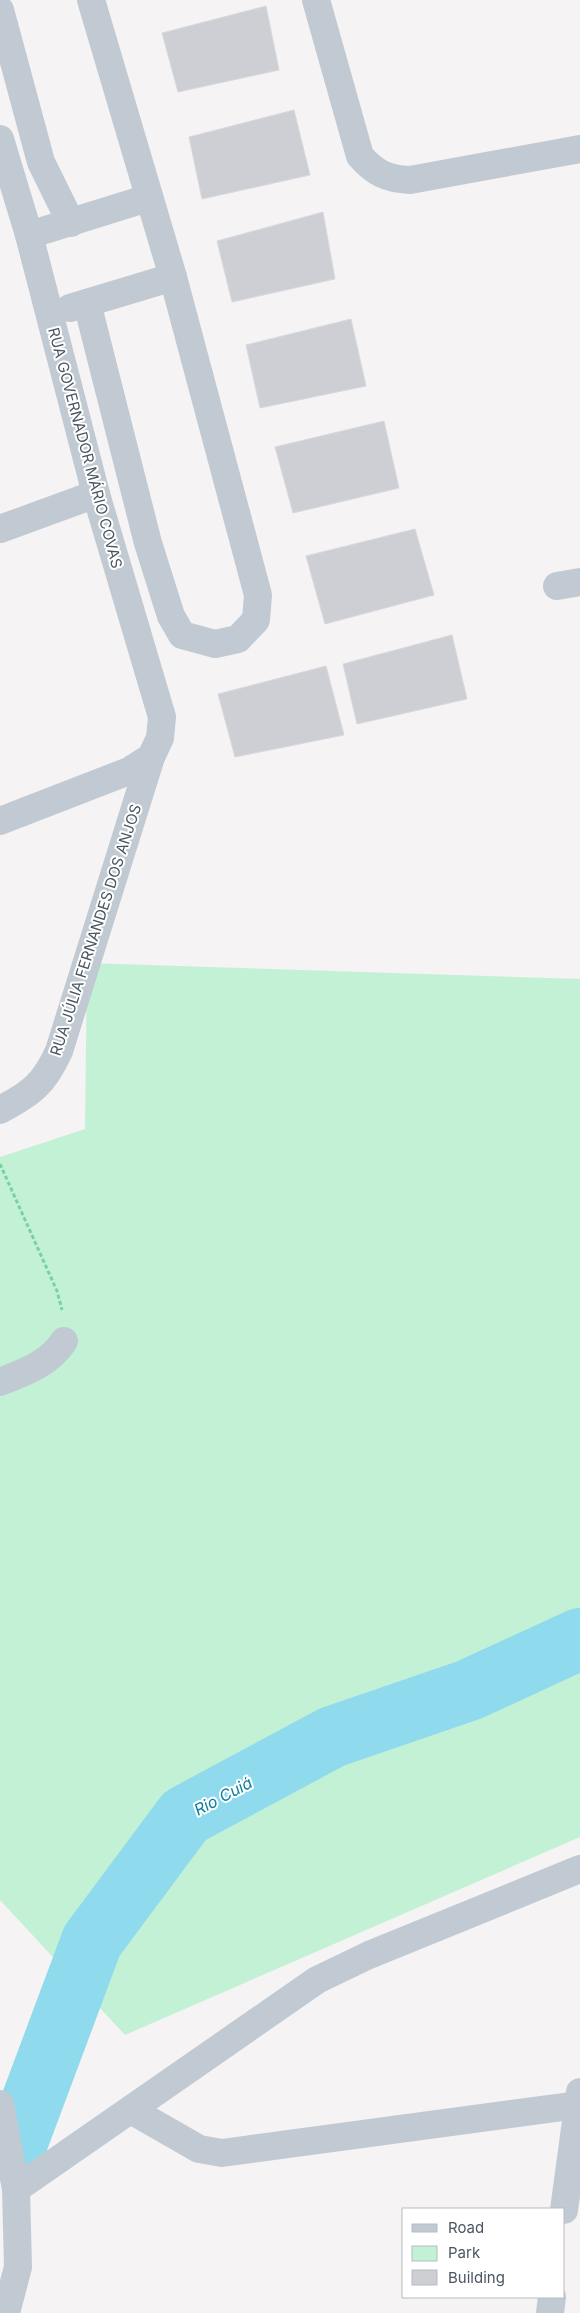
<svg xmlns="http://www.w3.org/2000/svg" width="580" height="2313" font-family="Inter,sans-serif">
  <style>
    .green { fill: #c3f1d5 }
    .lines { fill: none; stroke-linecap: round; stroke-linejoin: round }
    .river { stroke: #90daee; stroke-width: 62 }
    .building { fill: #cdcfd5; stroke: #d7d9de }
    .path { stroke: #7ad0a6; stroke-width: 3; stroke-dasharray: 4 2.5; stroke-linecap: butt }
    .street { stroke: #c1cad2; stroke-width: 28 }
    .labels { text-anchor: middle; stroke-width: 4; stroke-linejoin: round; paint-order: stroke }
    .street-label { font-size: 15px; fill: #4a5661; stroke: #fff }
    .water-label { font-size: 16px; font-style: italic; fill: #0c7c9b; stroke: #fff }
  </style>
  <rect width="100%" height="100%" fill="#f5f3f3"/>
  <path class="green" d="M87,963l493,16v858l-455,198 -125,-135v-743l85,-28z"/>
  <g class="lines">
    <path class="river" d="M14,2150l78,-209 93,-125 147,-79 137,-47 111,-51"/>
  </g>
  <g class="building">
    <path d="M266,6l13,64 -101,22 -16,-59z"/>
    <path d="M294,110l16,65 -108,24 -13,-62z"/>
    <path d="M323,212l12,67 -103,23 -15,-61z"/>
    <path d="M351,319l15,67 -106,22 -14,-63z"/>
    <path d="M384,421l15,67 -106,25 -18,-66z"/>
    <path d="M415,529l19,66 -109,29 -19,-68z"/>
    <path d="M452,635l15,64 -110,25 -14,-60z"/>
    <path d="M326,666l18,69 -109,22 -17,-63z"/>
  </g>
  <g class="lines">
    <path class="path" d="M0,1164l57,127 5,19"/>
    <g class="street">
      <path d="M316,0l44,156c15,17 27,23 50,24l170,-31"/>
      <path d="M0,10l41,152 30,61"/>
      <path d="M0,139l29,96 67,259 66,223 -2,21 -9,19 -92,294c-15,33 -27,42 -59,59"/>
      <path d="M29,235l119,-37"/>
      <path d="M87,303l61,240 23,73 11,19 33,9 23,-5 18,-19 2,-25 -85,-318 -82,-277"/>
      <path d="M70,308l103,-31"/>
      <path d="M0,529l96,-35"/>
      <path d="M557,586l23,-4"/>
      <path d="M0,821l129,-50 22,-14"/>
      <path d="M0,1382c25,-10 49,-18 64,-41"/>
      <path d="M0,2104l16,85 2,78 -12,46"/>
      <path d="M131,2110l68,39 23,4 356,-48"/>
      <path d="M16,2189l301,-209 52,-25 211,-86"/>
      <path d="M564,2210l16,-118"/>
      <path d="M550,2313l2,-16"/>
    </g>
  </g>
  <g class="labels">
    <g class="street-label">
      <text transform="translate(85 448) rotate(75)" y="5">RUA GOVERNADOR MÁRIO COVAS</text>
      <text transform="translate(96 930) rotate(-72)" y="5">RUA JÚLIA FERNANDES DOS ANJOS</text>
    </g>
    <g class="water-label">
      <text transform="translate(223 1796) rotate(-28)" y="6">Rio Cuiá</text>
    </g>
  </g>
  <rect x="402" y="2208" width="162" height="90" fill="#ffffff" stroke="#b7bbc0"/>
  <rect x="412" y="2224" width="25" height="8" fill="#c1cad2" stroke="#b7bbc0"/>
  <text x="448" y="2233" font-size="15" fill="#4a5661">Road</text>
  <rect x="412" y="2246" width="25" height="15" fill="#c3f1d5" stroke="#b7bbc0"/>
  <text x="448" y="2258" font-size="15" fill="#4a5661">Park</text>
  <rect x="412" y="2270" width="25" height="15" fill="#cdcfd5" stroke="#b7bbc0"/>
  <text x="448" y="2283" font-size="15" fill="#4a5661">Building</text>
</svg>
